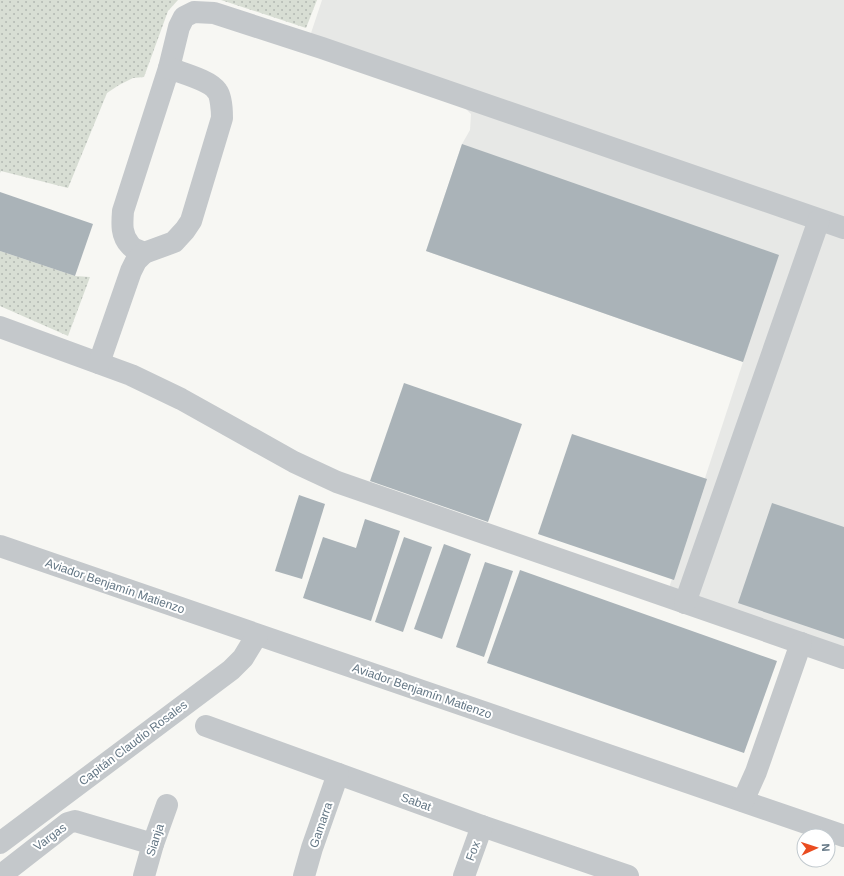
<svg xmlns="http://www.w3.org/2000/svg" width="844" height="876" font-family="Helvetica,sans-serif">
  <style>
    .built { fill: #e7e8e6 }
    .grass { fill: url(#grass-dots) }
    .building { fill: #aab3b8 }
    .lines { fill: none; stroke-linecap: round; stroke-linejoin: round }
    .minor { stroke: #c4c8cb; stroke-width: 22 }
    .labels { text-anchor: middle; stroke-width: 4; stroke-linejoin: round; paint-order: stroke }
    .street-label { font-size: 12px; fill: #647785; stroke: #fff }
  </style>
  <defs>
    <pattern id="grass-dots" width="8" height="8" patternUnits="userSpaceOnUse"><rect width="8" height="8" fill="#d8ded4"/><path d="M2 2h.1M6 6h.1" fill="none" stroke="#b3b9b2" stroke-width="1.8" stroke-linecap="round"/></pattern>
  </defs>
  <rect width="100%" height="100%" fill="#f7f7f3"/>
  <path class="built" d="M322,0h522v649l-175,-61 74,-226 -317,-111 36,-107 8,-14 1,-16 -11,-11 -154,-55z"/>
  <g class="grass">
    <path d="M0,0h178l-10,11 -24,66 -11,1 -14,7 -12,8 -39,95 -67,-17 -1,2z"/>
    <path d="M221,0h96l-11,28z"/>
    <path d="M0,251l75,25 15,1 -22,59 -68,-30z"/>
  </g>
  <g class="building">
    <path d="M462,144l317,111 -36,107 -317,-111z"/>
    <path d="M0,192l93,32 -18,52 -75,-25z"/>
    <path d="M404,383l118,41 -34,98 -118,-41z"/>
    <path d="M572,434l135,45 -33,101 -136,-46z"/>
    <path d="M299,495l26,9 -23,75 -27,-8z"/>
    <path d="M772,503l72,24v112l-106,-36z"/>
    <path d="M365,519l35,12 -29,90 -68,-23 20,-61 33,11z"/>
    <path d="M404,537l28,10 -29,85 -28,-10z"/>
    <path d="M444,544l27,10 -29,85 -28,-10z"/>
    <path d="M485,562l28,9 -29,86 -28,-10z"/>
    <path d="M520,570l257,91 -33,92 -257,-90z"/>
  </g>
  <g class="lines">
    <g class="minor">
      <path d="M144,253c-4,-2 -11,-4 -14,-8 -9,-10 -8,-21 -7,-34l46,-143 10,-41 5,-10 10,-5 20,1 108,35 522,180"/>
      <path d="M0,327l131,48 50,24 113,63 43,20 507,176"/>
      <path d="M99,363l32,-92 5,-10 8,-8 30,-11 11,-12 6,-9 31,-103c0,-7 -1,-22 -5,-27 -7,-11 -36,-18 -48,-23"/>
      <path d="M0,546l844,290"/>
      <path d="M685,603l134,-383"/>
      <path d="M206,726l276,100 146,50"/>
      <path d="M743,801l13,-29 45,-129"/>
      <path d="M0,843l231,-173 12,-12 14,-23"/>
      <path d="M0,876l68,-53 7,-2 78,23"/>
      <path d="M144,876l9,-32 14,-39"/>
      <path d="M304,876l8,-28 26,-74"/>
      <path d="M464,876l18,-50"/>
    </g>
  </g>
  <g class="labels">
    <g class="street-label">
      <text transform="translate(115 586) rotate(19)" y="4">Aviador Benjamín Matienzo</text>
      <text transform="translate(422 691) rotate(19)" y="4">Aviador Benjamín Matienzo</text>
      <text transform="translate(133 743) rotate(-37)" y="4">Capitán Claudio Rosales</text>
      <text transform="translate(416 802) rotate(20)" y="4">Sabat</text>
      <text transform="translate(321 825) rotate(-71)" y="4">Gamarra</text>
      <text transform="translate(50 837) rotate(-37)" y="4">Vargas</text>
      <text transform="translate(155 840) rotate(-72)" y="4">Sianja</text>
      <text transform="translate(473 851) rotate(-70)" y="4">Fox</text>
    </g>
  </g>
  <g transform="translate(816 848) rotate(87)"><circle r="19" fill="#ffffff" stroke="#c1c9ce"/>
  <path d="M0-3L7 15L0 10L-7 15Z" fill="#ea4c20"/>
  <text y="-6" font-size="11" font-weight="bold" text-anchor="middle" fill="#647785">N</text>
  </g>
</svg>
